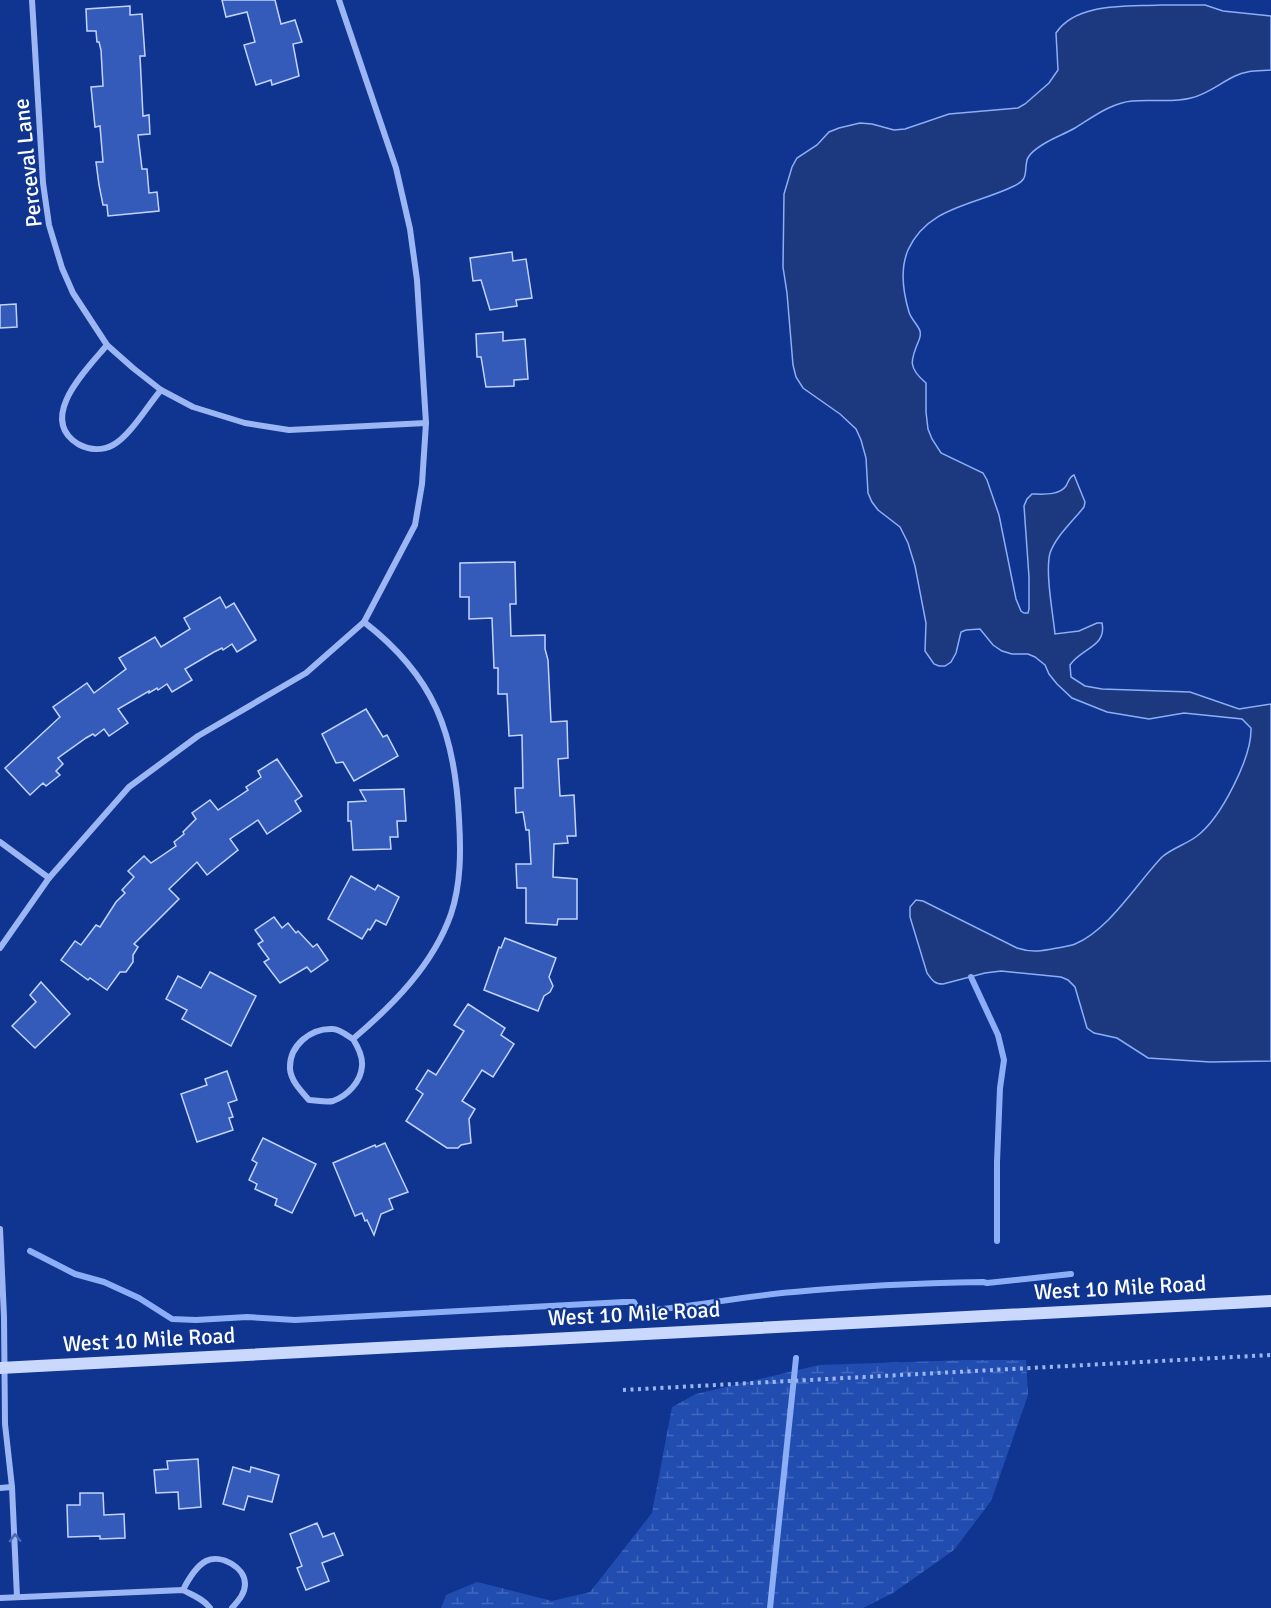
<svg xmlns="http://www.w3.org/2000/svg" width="1271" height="1608" font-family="Signika,sans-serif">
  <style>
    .wetland { fill: url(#wetland-marsh) }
    .water { fill: #1c387e; stroke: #8caef7; stroke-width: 1.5 }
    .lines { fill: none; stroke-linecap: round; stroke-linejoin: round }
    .stream { stroke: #8caef7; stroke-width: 6 }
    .building { fill: #345bb9; stroke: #c2d4fe; stroke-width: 1.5 }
    .path { stroke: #9bb6f3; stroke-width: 4; stroke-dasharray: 3 4.5; stroke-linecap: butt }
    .minor { stroke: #9bb6f3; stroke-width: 6 }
    .secondary { stroke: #cad8fd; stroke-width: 12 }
    .oneway { stroke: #4869b8 }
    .labels { text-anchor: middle; stroke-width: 4.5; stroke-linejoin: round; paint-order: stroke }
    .street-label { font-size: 22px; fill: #fff; stroke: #103591 }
  </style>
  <defs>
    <pattern id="wetland-marsh" width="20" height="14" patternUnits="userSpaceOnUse" patternTransform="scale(1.5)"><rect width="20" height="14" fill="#214db1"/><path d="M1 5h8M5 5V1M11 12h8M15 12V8" fill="none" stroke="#4268bd"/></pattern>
  </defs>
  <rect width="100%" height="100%" fill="#103591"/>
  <path class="wetland" d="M967,1360h59l2,35 -37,106 -37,49 -61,43 -30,15h-422l5,-13 31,-13 75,19 38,-9 62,-79 20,-106 24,-13 123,-29z"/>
  <path class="water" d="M1160,5h45l18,6 48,5v54c-12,1 -25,0 -36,6 -15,7 -27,18 -44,22 -19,5 -39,1 -59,3 -21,2 -39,16 -57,27 -9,5 -19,9 -28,14 -7,4 -18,11 -20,18 -3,13 2,19 -13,26 -38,19 -86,20 -106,64 -8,19 -5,42 1,62 2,7 9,13 11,19 1,5 0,6 -1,9 -9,21 -11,28 7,43v29l2,17 4,10 9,14 42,20 4,7 12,35 17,84 5,12 3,2h4l1,-4v-32l-5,-71 3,-7 5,-5c10,0 27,2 34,-8 3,-5 3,-9 8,-11l11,27 -1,5c-11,14 -28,29 -34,46 -5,19 3,61 5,81l24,-3 18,-8h5c5,24 -21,25 -32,42l1,12 14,9 17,3 88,3 49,17 32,-5v357l-61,1 -62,-4 -31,-20 -23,-5 -7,-5 -12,-41 -7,-7 -7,-3 -60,-6 -16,2 -42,11c-9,0 -11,-4 -16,-11l-17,-56v-10l6,-7 7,1 94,47c15,5 25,3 40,0 6,-1 13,-2 18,-4 34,-14 62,-61 87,-87 10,-9 25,-13 35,-21 24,-18 55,-79 54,-108l-9,-9 -58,-6 -35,6 -42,-7 -35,-14 -15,-14 -8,-10 -4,-9 -10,-8 -7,-3h-16l-10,-3 -9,-6 -13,-16 -14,1 -5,2 -5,21 -5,9 -6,4h-6l-5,-2 -9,-13 1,-28 -11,-57 -7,-23 -8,-16 -22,-17 -6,-8 -4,-9 -2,-35 -5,-18 -5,-11 -16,-15 -37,-26 -7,-11 -3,-12 -6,-72 -4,-26 1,-73 8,-27 5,-9 20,-13 12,-13 10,-4 21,-5 12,1 22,6 11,-1 44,-15 69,-6 7,-4 24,-21 9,-13 -2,-37c20,-31 71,-26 104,-28z"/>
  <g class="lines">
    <g class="stream">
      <path d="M971,977l27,58 6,25 -4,28 -3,74v79"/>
      <path d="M30,1251l45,23 29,8 35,16 33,21 24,1 51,-3 48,3 329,-18h10l4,8 5,1c50,-4 100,-15 151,-19 62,-6 126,-9 189,-10l4,1 84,-9"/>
      <path d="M770,1608l26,-250"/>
    </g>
  </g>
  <g class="building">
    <path d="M222,0h53l6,24 14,-4 7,22 -9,2 6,32 -27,9 -1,-5 -15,5 -12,-40 11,-3 -8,-30 -21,5z"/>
    <path d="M130,6v9l12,-1 3,42h-5l3,60 6,-1 1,19 -12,1 4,34h5l2,24 8,-1 2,19 -51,5 -1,-11h-4l-4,-20 -3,-23h7l-3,-36 -5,1 -4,-40 12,-1 -2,-36 -2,-8h-2l-1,-11h-9l-1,-22z"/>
    <path d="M512,252l1,9 13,-2 6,39 -16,2 1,6 -27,4 -9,-30 -8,1 -3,-23z"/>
    <path d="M16,304l1,23 -17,1v-23z"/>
    <path d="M503,332v9l22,-2 3,40 -14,1v6l-28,1 -5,-30h-4l-1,-23z"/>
    <path d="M515,562l1,42h-6l1,32 34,-1v14l3,11 3,62 16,-1 1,37 -10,1 2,37 14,-1 2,41h-9l1,7 -14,1 -1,33 24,2v40h-19l-1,6 -31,-2v-35h-9l-1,-24h15l-2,-34h-3l-3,-18 -7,1 -1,-25h8l-1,-53 -13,1 -2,-42h-9v-26h-4l-2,-50 -23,1v-22h-9v-34z"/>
    <path d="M220,597l6,11 8,-5 22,37 -19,12 -5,-8 -9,6 -1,-2 -8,4 -29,17 7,11 -20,12 -5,-8 -9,6 -1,-2 -8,5v-2l-31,18 10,14 -19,13 -5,-7 -9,7 -2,-2 -7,4 -28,20 5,6 -7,7 4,4 -14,11 -3,-3 -13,12 -25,-27 55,-51 -7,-10 34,-24 7,10 32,-24 -7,-11 36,-21 6,10 29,-18 -6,-11z"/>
    <path d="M366,709l17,28 4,-2 11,21 -44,25 -11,-19 -7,1 -14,-29z"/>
    <path d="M277,759l25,37 -7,5 6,10 -34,23 -9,-14 -28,19 8,11 -31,25 -10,-13 -28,27 10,10 -45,45 4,3 -5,8v7l-7,10h-6l-13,18 -17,-12 -2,2 -27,-20 14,-19 6,4 15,-20 4,2 16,-25 9,-9 -3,-3 12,-13 -6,-6 16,-15 7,7 25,-17 -2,-4 10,-8 -1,-2 13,-13 -4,-6 18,-13 8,10 30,-20 -2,-3 15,-10 -3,-6z"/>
    <path d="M404,789l2,32h-9l1,16h-8l1,12 -38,1 -2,-29h-3v-19l18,-1 -6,-11z"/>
    <path d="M351,876l24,14 3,-5 21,12 -13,28 -10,-5 -6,10 -2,-1 -6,10 -34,-20z"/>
    <path d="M274,917l8,11 6,-5 8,10 2,-2 15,16 4,-3 11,16 -17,12 -4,-5 -27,16 -16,-21 5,-3 -11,-15 5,-3 -8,-11z"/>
    <path d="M505,938l51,20 -7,19 4,9 -3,6 -6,4 -6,15 -54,-21 15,-43 2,1z"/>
    <path d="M210,972l46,24 -25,50 -49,-27 5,-9 -21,-11 12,-23 23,12z"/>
    <path d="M41,982l29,32 -35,34 -23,-22 24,-24 -6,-7z"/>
    <path d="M468,1004l37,24 -4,7 13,9 -21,33 -11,-7 -20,31 13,8 -6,10 2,24 -10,2 -3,3h-11l-41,-27 17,-27 -7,-5 12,-19 8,5 28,-44 -10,-6z"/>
    <path d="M227,1071l10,29 -9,3 5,14 -4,1 4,12 -36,12 -16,-48 26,-9 -2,-6z"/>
    <path d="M263,1138l53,26 -24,49 -17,-8 2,-6 -22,-10 2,-5 -8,-4 8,-17 -5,-3z"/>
    <path d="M385,1143l23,49 -19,7 4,10 -12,5 -7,21 -7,-15 -2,1 -3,-8 -7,3 -22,-53 42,-18 1,2z"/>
    <path d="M198,1459l3,48 -22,2 -1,-17 -22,1 -2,-23 14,-1 -1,-8z"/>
    <path d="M233,1467l17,5 1,-5 28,8 -7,27 -24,-6 -4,14 -21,-6z"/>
    <path d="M80,1493h23l1,22 20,-1 1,24 -25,1v-3l-32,1 -1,-32h13z"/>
    <path d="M317,1523l6,14 11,-4 9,22 -21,8 7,18 -23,9 -9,-22 5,-2 -12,-32z"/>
  </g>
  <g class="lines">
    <path class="path" d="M623,1390l648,-35"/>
    <g class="minor">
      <path d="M32,0l11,183 6,42 13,43 11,25 34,52 26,23 28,22 32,17 52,16 44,7 137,-7"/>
      <path d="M107,345c-19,23 -71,73 -29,99 11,6 24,7 35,1 17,-9 35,-40 48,-55"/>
      <path d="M0,842l49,36"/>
      <path d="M0,948l49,-70 80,-91 69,-51 108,-63 58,-51 51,-97 7,-41 4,-61 -9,-143 -7,-51 -14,-61 -57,-168"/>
      <path d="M353,1039c5,8 10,17 9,27 -1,16 -15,30 -29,35 -7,2 -17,-1 -24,-1 -8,-9 -18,-19 -19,-31 -1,-24 21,-41 43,-40 6,0 15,7 20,10 40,-34 80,-74 98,-125 10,-30 10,-63 8,-95 -4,-86 -25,-143 -95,-197"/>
      <path d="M0,1229l4,88 1,107 7,63 5,110"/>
      <path d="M0,1488l12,-1"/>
      <path d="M183,1590c5,-10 12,-23 23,-29 15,-7 39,6 39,23 0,10 -7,17 -13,24"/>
      <path d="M0,1598l183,-8c9,5 21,9 27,18"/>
    </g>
    <path class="secondary" d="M0,1368l1271,-67"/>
  </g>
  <defs><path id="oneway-chevron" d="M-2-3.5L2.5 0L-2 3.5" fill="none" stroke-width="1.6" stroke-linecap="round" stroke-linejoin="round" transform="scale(1.5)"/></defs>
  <use class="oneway" href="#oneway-chevron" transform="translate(15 1538) rotate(-92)"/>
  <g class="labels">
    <g class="street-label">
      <text transform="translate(27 163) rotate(-96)" y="8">Perceval Lane</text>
      <text transform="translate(1120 1287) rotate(-3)" y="8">West 10 Mile Road</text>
      <text transform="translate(634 1313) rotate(-3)" y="8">West 10 Mile Road</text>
      <text transform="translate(149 1339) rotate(-3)" y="8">West 10 Mile Road</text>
    </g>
  </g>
</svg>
